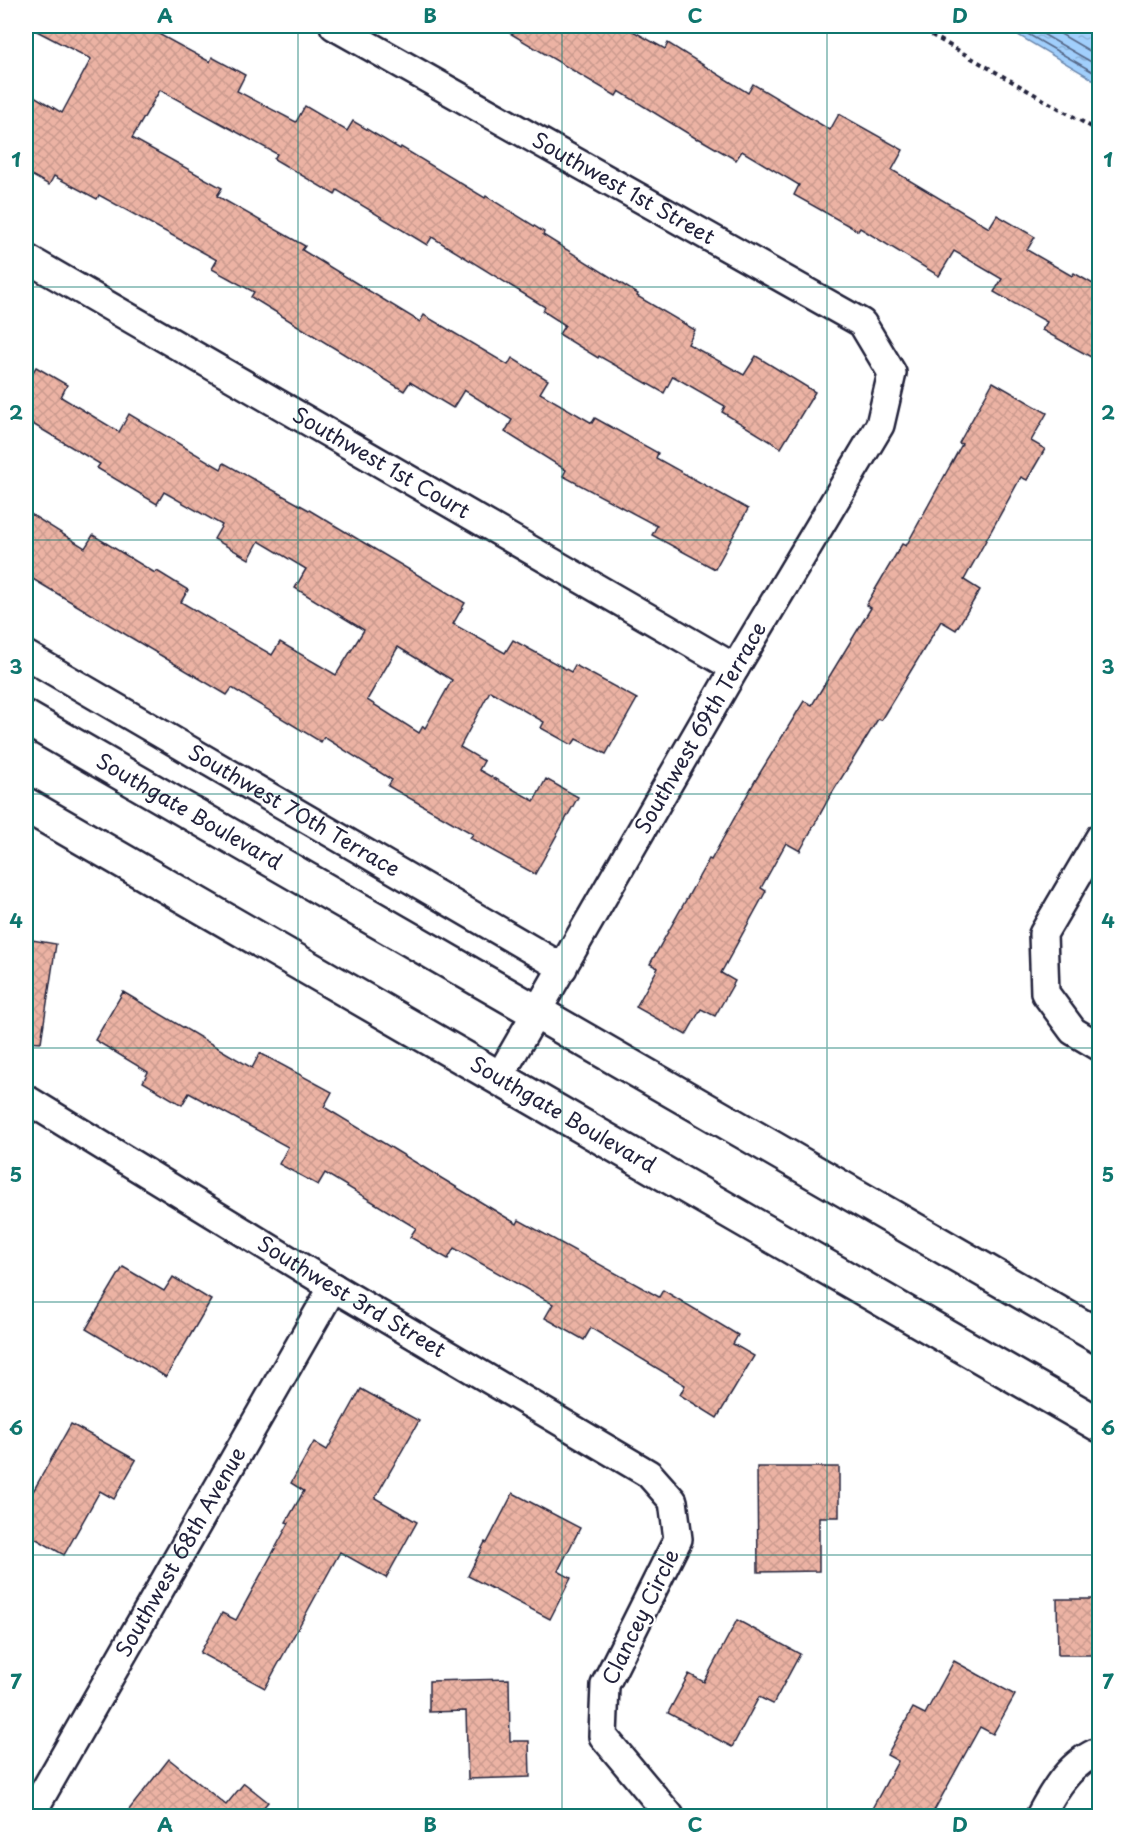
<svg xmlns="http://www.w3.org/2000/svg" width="1125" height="1842" font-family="'Playpen Sans',sans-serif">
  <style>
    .water { fill: url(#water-ripples); stroke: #6e8aaf; stroke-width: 1.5 }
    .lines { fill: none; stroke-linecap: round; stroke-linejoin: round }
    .shore { stroke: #556788; stroke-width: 1.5 }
    .building { fill: url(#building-cross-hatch); stroke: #22223b; stroke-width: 1.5; fill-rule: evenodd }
    .street-casing { stroke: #22223b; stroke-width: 32 }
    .secondary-casing { stroke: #22223b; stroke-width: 38 }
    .path { stroke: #22223b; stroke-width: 4; stroke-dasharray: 4.5 4.5; stroke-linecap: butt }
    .street { stroke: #fff; stroke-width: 27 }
    .secondary { stroke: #fff; stroke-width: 33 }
    .grid { fill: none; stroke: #0f766e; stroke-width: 1.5; stroke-opacity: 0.55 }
    .labels { text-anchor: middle; stroke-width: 4.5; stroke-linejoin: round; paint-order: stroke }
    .street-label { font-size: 21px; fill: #22223b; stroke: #fff }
    .neatline { fill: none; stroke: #0f766e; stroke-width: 2 }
    .grid-label { font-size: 20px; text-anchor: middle; font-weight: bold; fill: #0f766e }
  </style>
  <defs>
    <pattern id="water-ripples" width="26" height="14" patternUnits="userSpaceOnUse" patternTransform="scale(1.5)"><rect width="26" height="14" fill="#a1cffc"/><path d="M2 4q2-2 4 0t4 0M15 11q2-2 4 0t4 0" fill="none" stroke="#8ab1d9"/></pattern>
    <pattern id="building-cross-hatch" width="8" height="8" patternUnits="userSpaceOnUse" patternTransform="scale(1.5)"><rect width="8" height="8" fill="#ecb3a4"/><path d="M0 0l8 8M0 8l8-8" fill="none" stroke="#ca9a8e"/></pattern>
  </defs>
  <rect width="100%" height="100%" fill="#fff"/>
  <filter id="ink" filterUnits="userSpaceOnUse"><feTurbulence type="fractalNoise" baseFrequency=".0167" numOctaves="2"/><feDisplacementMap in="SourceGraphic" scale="12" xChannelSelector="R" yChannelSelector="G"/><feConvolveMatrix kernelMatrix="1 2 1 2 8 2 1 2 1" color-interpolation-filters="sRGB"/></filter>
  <g filter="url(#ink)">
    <path class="water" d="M1003,26h96v57z"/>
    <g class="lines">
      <g class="shore">
        <path d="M1014,26l86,50"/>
        <path d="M1029,26l71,41"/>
        <path d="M1047,26l53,31"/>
      </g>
    </g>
    <g class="building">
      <path d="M27,26h117l66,36 2,-5 33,18 -8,16 59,31 9,-16 42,25 6,-10 47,28 1,-2 84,51 1,-2 58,36 -1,3 95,59 -1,2 58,34 -7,14 56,31 12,-19 59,36 -34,56 -59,-36 3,-6 -52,-30 -9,17 -65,-37 -1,2 -39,-24 6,-9 -22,-14 2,-4 -113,-70 -5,8 -90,-55 -2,5 -61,-36 3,-5 -117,-64 -28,48 90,50 -5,8 88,50 -3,4 118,72 4,-7 84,50 4,-7 36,22 -8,13 52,30 3,-5 63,35 -2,5 92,51 -33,60 -63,-34 5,-9 -94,-50 3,-6 -61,-38 7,-12 -48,-30 -11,18 -43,-26 -6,9 -153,-94 3,-5 -42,-23 5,-9 -118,-65 -2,4 -43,-23 -5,9 -23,-13v-81l36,22 29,-54z"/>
      <path d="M498,26h126l41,23 3,-6 80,50 5,-9 77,46 9,-16 64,36 -11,20 97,58 8,-13 38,22 -8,13 45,26 2,-3 26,15v74l-58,-32 5,-8 -53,-30 8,-13 -48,-28 -15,25 -79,-48 -2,3 -64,-36 5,-10 -57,-34 -6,9 -38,-22 -1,1 -78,-48 -3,5z"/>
      <path d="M36,367l31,18 -6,12 58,35 10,-18 92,55 3,-6 85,47 156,93 -12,21 52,29 8,-13 58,32 4,-7 62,34 -31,55 -30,-15 -4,6 -31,-17 3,-6 -54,-31 -30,56 24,14 -5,9 55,31 12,-22 32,18 -43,77 -65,-36 3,-4 -85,-48 4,-6 -68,-43 -3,5 -89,-54 -5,7 -201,-120v-64l59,37 8,-13 62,38 2,-2 31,19 -7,12 91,53 8,-13 56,33 28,-45 -69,-42 11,-19 -47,-28 -10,18 -35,-20 8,-14 -58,-33 -7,12 -60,-36 3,-4 -74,-44v-36zM398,647l54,33 -27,48 -2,-2 -4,7 -52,-33z"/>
      <path d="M993,382l54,31 -16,28 14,8 -18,31 -6,-3 -57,103 16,10 -24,40 -15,-9 -60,99 -3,-1 -49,79 -29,53 -14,-8 -25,45 5,3 -45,82 14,8 -20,35 -14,-7 -15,26 -50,-28 22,-39 -8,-4 59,-105 2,1 44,-79 49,-80 8,4 59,-97 -5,-3 36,-61 4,2 56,-102 -3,-1z"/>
      <path d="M26,939l30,5 -15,98 -15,-1z"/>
      <path d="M123,992l129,76 8,-15 72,39 -8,15 193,117 2,-4 140,77 4,-7 75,45 -5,9 21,12 -37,62 -37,-23 5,-10 -94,-57 -7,12 -39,-22 8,-14 -99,-56 -6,11 -38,-22 6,-9 -91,-55 -7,12 -39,-21 9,-17 -99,-54 -7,12 -39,-23 5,-10 -53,-32z"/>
      <path d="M123,1267l41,24 9,-14 38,23 -45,77 -80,-48z"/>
      <path d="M361,1389l58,32 -44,77 42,24 -31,56 -46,-26 -75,136 -65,-35 22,-40 14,7 53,-97 -3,-1 18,-31 -13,-8 23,-41 13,8z"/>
      <path d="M71,1424l65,36 -22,39 -14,-8 -36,64 -38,-22v-29z"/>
      <path d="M757,1467h82v50h-20v54l-61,1z"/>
      <path d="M513,1493l67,35 -22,43 13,7 -21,41 -82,-43 17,-34 2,1z"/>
      <path d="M1057,1599h43v56h-42z"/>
      <path d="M737,1620l63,34 -27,50 -14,-7 -27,50 -64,-34 21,-39 15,8z"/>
      <path d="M954,1661l61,34 -22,39 -13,-7 -49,89h-63l30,-55 -11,-6 26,-47 12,6z"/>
      <path d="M509,1679l1,62h19l1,36 -62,2 -2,-68 -37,1v-31z"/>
      <path d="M169,1759l57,46 18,-22 24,19 -12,14h-132z"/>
    </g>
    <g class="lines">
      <g class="street-casing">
        <g id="street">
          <path id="s1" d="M334,26l528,297 30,50 -12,52 -145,243 -237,411"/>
          <path id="s2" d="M26,258l709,410"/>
          <path id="s3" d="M26,655l537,313"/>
          <path d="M1100,837l-57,97 2,59 28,38 27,16"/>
          <path id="s4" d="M26,1099l307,188 316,187 24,27 5,38 -73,146 -2,51 67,80"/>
          <path id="s5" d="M30,1816l303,-529"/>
          <path d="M1040,1816c14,-26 30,-54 60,-65"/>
        </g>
      </g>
      <g class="secondary-casing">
        <g id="secondary">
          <path id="s6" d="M26,718l1074,619"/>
          <path id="s7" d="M26,805l1074,620"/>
        </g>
      </g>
      <path class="path" d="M916,26l184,106"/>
      <use href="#street" class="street"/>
      <use href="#secondary" class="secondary"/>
    </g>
  </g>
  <path class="grid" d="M298,26v1790M562,26v1790M827,26v1790M26,287h1074M26,540h1074M26,794h1074M26,1048h1074M26,1302h1074M26,1555h1074"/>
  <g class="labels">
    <g class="street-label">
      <text dy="7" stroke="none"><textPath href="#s1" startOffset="332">Southwest 1st Street</textPath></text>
      <text dy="7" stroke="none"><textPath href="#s2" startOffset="410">Southwest 1st Court</textPath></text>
      <text transform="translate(701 728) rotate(-60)" y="7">Southwest 69th Terrace</text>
      <text dy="7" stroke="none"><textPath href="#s3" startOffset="310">Southwest 70th Terrace</textPath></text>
      <text dy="7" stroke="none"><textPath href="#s6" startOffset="188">Southgate Boulevard</textPath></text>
      <text dy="7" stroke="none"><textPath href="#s7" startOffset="620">Southgate Boulevard</textPath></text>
      <text dy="7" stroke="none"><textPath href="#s4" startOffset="381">Southwest 3rd Street</textPath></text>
      <text dy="7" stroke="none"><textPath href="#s5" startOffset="304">Southwest 68th Avenue</textPath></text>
      <text transform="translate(641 1617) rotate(-64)" y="7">Clancey Circle</text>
    </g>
  </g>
  <rect width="1125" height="1842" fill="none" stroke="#fff" stroke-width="66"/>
  <rect x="33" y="33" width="1059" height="1776" class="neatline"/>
  <g class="grid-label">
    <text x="165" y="23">A</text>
    <text x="430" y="23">B</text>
    <text x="695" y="23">C</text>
    <text x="960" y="23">D</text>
    <text x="16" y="167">1</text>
    <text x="1108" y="167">1</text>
    <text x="16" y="420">2</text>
    <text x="1108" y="420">2</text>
    <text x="16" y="674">3</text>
    <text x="1108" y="674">3</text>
    <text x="16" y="928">4</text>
    <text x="1108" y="928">4</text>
    <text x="16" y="1182">5</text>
    <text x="1108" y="1182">5</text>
    <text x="16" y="1435">6</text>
    <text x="1108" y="1435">6</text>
    <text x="16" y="1689">7</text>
    <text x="1108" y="1689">7</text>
    <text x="165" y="1832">A</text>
    <text x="430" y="1832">B</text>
    <text x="695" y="1832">C</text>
    <text x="960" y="1832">D</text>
  </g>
</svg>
